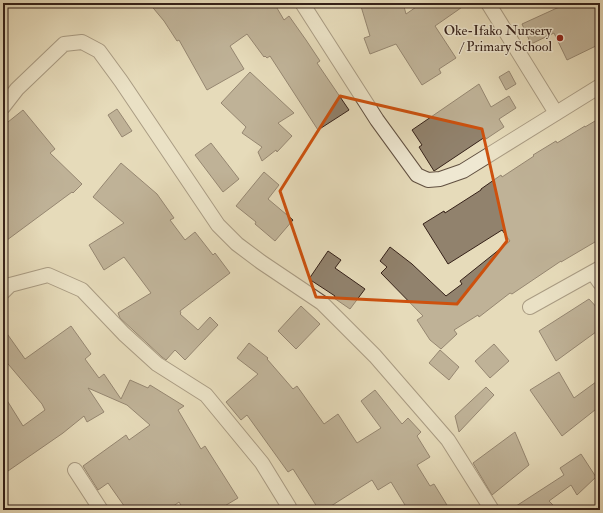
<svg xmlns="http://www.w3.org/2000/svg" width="603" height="513" font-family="'IM FELL Double Pica',serif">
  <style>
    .building { fill: #91826d; stroke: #352119 }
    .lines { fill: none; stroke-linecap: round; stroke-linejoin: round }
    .minor-casing { stroke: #615041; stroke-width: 16 }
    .minor { stroke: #efe8d2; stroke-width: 14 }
    .marked { fill: none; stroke: #cd510e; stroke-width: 3; stroke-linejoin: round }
    .poi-dot { fill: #8f2418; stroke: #efe8d2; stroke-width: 1.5 }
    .labels { text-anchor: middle; stroke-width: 3; stroke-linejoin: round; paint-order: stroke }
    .poi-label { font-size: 14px; fill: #352119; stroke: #efe8d2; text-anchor: end }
  </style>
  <rect width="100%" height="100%" fill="#e6dbba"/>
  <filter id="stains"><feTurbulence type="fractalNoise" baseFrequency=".005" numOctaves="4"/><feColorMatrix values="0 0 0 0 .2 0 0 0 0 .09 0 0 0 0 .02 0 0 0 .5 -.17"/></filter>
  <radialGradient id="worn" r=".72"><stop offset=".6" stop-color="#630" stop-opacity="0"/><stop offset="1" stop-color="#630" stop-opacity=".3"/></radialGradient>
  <g class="building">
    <path d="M149,3h125l10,17 5,-4 17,24 14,21 -3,2 32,47 -31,20 -48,-74 -3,2 -2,-2 -1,1 -17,-23 -17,12 14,23 -37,21 -28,-50 -2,1 -13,-20z"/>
    <path d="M360,3h43l3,11 16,-11h46l-33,23 21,32 -17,11 2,4 -19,12 -26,-41 -26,10 -6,-16 6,-2z"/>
    <path d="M568,3h32v41l-33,16 -13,-27 -23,11 -9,-20z"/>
    <path d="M509,71l7,13 -10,6 -7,-13z"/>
    <path d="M250,72l44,41 -16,10 14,13 -15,16 -1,-2 -14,11 -4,-9 4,-5 -20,-14 4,-6 -25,-24z"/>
    <path d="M479,84l12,23 18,-11 7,12 -17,11 5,8 -18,12 -1,-2 -51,34 -15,-24 3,-2 -10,-15z"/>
    <path d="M117,109l15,22 -10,6 -14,-22z"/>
    <path d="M23,110l32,39 -5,4 32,31 -9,9 -1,-1 -69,51v-117z"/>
    <path d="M600,118v121l-39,23v-1l-49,33 -2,-1 -31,24 -1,-2 -24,15 3,4 -16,15 -11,-9 -13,-20 6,-4 -42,-43 6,-6 -7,-6 10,-14 22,17 34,32 16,-12 -2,-3 50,-40 -8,-11 -54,34 -25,-40 21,-13 1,2 36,-23v-1l20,-14 1,2 32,-21 -1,-1 23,-14 1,2 28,-17v1z"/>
    <path d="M211,143l28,36 -16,13 -28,-37z"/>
    <path d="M121,163l36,31 17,24 -4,2 15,20 10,-8 18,23 2,-2 15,20 -50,38 1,2 -1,1 18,16 12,-13 8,8 -33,35 -10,-10 -9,10 -4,-3 -42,-39 -2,-5 33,-20 -27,-36 -20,13 -15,-25 35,-22 -31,-26z"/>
    <path d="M264,172l15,13 -11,14 25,21 -18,21 -20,-17 1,-2 -20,-16z"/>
    <path d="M328,251l13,9 -6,8 30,21 -15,20 -16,-11 1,-2 -26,-17z"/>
    <path d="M589,299l11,12v18l-44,32 -17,-30z"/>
    <path d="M301,306l19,18 -24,25 -18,-18z"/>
    <path d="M71,326l20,28 -6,5 14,19 5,-4 17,25 9,-19 18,8 2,-3 34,21 -6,4 23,39 4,-3 33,52 -20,12h-34l-5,-8 -11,8h-41l-19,-27 -10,7 -15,-24 43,-31 3,5 21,-15 -23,-20 -39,-17 16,24 -17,10 -3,-6 -21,17 -55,38 -5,-7v-70l20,32 22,-16 -3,-6 -39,-46v-30l22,31z"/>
    <path d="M249,343l19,15 -1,1 26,30 4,-3 27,38 14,-10 19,29 24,-15 -20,-27 14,-11 27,34 6,-6 13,14 -4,4 13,21 -13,8 13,21 4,-2 16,26h-42l-17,-28 -13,8 -6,-10 -41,26 2,4h-14l-26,-41 -5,3 -41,-57 -6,5 -15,-18 32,-28 -21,-16z"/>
    <path d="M494,344l15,17 -19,17 -15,-17z"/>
    <path d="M440,350l19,17 -10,13 -20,-17z"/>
    <path d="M559,372l15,26 26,-19v27l-38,30 -32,-46z"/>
    <path d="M486,387l8,8 -35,37 -4,-16z"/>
    <path d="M515,432l14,33 -37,30 -19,-32z"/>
    <path d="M581,454l15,23 -19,18 -6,-10 -22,16 9,9h-48l54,-35 -4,-7z"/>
  </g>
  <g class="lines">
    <g class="minor-casing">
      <g id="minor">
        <path d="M302,3l75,117 40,55 11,5 12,-1 23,-8 137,-85"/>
        <path d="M488,3l68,110"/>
        <path d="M3,107l14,-18 47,-45 18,-2 17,9 22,30 97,144 19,19 24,18 61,41 53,53 73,84 44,70"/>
        <path d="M593,273l7,10"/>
        <path d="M3,292l7,-7 38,-10 34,15 42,44 33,30 49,31 56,68 27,44 1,3"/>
        <path d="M530,307l70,-39"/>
        <path d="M75,470l26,40"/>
      </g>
    </g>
    <use href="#minor" class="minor"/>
  </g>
  <path d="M0 0H603V513H0ZM340,96l142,33 25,112 -50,63 -141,-7 -36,-106z" fill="#e6dbba" fill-opacity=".55" fill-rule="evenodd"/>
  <path class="marked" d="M340,96l142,33 25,112 -50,63 -141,-7 -36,-106z"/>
  <circle class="poi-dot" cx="560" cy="38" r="4"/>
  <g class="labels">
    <g class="poi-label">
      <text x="552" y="35">Oke-Ifako Nursery<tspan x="552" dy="16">/ Primary School</tspan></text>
    </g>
  </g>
  <rect width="603" height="513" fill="none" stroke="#e6dbba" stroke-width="16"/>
  <rect x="4" y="4" width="595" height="505" fill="none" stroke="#352119" stroke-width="2"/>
  <rect x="8" y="8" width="587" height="497" fill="none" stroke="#352119"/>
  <rect width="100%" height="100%" filter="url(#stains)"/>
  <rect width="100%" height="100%" fill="url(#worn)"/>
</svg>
